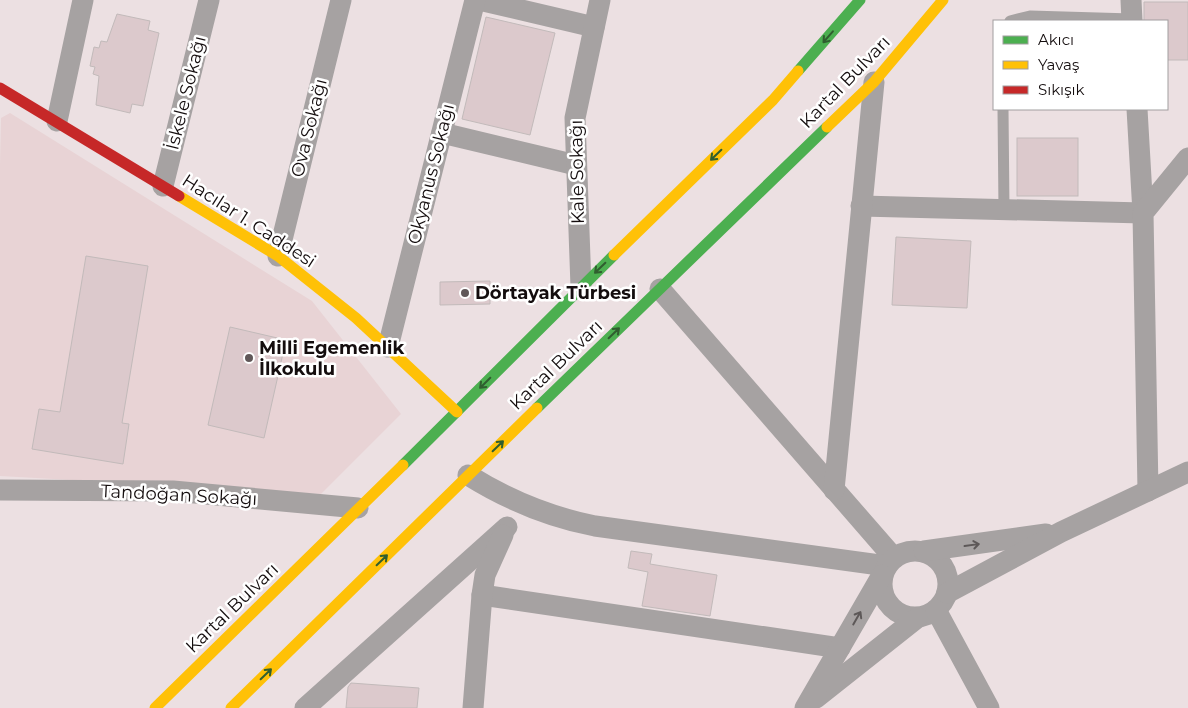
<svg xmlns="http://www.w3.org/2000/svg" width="1188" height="708" font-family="Montserrat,sans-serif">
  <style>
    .built { fill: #e8d3d5 }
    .building { fill: #dcc9cc; stroke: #c2baba }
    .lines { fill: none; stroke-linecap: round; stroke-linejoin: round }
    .lane { stroke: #a6a2a2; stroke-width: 11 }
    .street { stroke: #a6a2a2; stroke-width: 21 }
    .fast { stroke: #4caf50; stroke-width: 11 }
    .slow { stroke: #ffc107; stroke-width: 11 }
    .jam { stroke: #c62828; stroke-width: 11 }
    .oneway { stroke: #305e2f }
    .oneway2 { stroke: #5d5858 }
    .poi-dot { fill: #605758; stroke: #fff; stroke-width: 2 }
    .labels { text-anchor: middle; stroke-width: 5; stroke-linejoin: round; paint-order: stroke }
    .street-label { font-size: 18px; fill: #140d0e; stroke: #fff }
    .poi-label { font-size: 18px; font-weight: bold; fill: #140d0e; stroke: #fff; text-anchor: start }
  </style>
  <rect width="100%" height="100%" fill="#ece0e2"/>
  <path class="built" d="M10,113l302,188 89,113 -80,80 -321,-18v-312l1,-46z"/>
  <g class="building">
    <path d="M1144,2h44v58h-21v-39h-23z"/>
    <path d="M117,14l33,7 -2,9 11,3 -16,73 -11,-2 -2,9 -34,-8 3,-29 -6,-2 2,-7 -5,-1 4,-19 5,1 2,-7 6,1z"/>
    <path d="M486,17l69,16 -25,102 -68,-16z"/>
    <rect x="1017" y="138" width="61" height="58"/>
    <path d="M896,237l75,4 -4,67 -75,-3z"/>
    <path d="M86,256l62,10 -26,157 7,1 -6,40 -91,-15 7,-40 21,3z"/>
    <path d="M490,281v23l-50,1v-23z"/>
    <path d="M230,327l56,13 -22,98 -56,-13z"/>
    <path d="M631,551l21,3 -2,10 67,11 -7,41 -68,-10 6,-34 -20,-4z"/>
    <path d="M351,683l68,5 -2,20h-71l2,-21z"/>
  </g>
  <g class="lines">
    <g class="lane">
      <path d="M1010,21l20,-5 102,3"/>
      <path d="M1003,109l1,101"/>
    </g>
    <g class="street">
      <path d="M479,0l115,27"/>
      <path d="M1131,0l1,21"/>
      <path d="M57,121l26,-121"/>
      <path d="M442,133l134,32"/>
      <path d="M163,186l46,-186"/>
      <path d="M861,206l282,7 -6,-104"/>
      <path d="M278,256l63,-256"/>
      <path d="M581,287l-6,-169 25,-118"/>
      <path d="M660,289l234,269"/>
      <path d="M388,347l87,-347"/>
      <path d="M468,475c40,25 81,42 127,51l292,40"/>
      <path d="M0,490l173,1 185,17"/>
      <path d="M834,490l40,-408"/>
      <path d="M1148,491l-5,-278 45,-55"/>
      <circle cx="915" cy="584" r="33"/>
      <path d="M924,551l122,-17"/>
      <path d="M947,593l114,-61 127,-60"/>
      <path d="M482,595l358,53"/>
      <path d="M936,610l53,98"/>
      <path d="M816,698l101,-80"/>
      <path d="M305,708l202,-181"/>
      <path d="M473,708l9,-113 3,-20 18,-40"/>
      <path d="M805,708l77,-133"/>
    </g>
    <g class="fast">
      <path d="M798,71l62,-71"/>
      <path d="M537,408l290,-281"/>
      <path d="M403,465l211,-210"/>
    </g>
    <g class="slow">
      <path d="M827,127l47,-45 69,-82"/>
      <path d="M179,196l99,60 78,62 101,94"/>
      <path d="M614,255l159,-155 25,-29"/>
      <path d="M155,708l248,-243"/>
      <path d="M231,708l306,-300"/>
    </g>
    <path class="jam" d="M0,88l179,108"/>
  </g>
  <defs><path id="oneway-shaft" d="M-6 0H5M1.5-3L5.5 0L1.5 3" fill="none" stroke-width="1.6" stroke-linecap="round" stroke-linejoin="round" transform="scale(1.25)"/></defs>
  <g class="oneway">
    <use href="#oneway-shaft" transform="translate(828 37) rotate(131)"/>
    <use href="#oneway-shaft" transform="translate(716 155) rotate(136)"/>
    <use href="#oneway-shaft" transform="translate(600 268) rotate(136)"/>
    <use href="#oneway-shaft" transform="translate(614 333) rotate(-44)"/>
    <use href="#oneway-shaft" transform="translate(485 383) rotate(135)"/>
    <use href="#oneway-shaft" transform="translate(498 446) rotate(-44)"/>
    <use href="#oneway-shaft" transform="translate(382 560) rotate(-44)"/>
    <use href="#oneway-shaft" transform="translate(266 674) rotate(-44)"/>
  </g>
  <g class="oneway2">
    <use href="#oneway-shaft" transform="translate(972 545) rotate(-8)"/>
    <use href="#oneway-shaft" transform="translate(857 618) rotate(-60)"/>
  </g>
  <g class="poi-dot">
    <circle cx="465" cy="293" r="5"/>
    <circle cx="249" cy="358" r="5"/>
  </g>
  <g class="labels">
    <g class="street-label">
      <text transform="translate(845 82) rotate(-46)" y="6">Kartal Bulvarı</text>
      <text transform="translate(186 93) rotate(-76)" y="6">İskele Sokağı</text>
      <text transform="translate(309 128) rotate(-76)" y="6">Ova Sokağı</text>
      <text transform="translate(577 172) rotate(-91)" y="6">Kale Sokağı</text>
      <text transform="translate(431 174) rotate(-76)" y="6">Okyanus Sokağı</text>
      <text transform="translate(249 221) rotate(33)" y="6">Hacılar 1. Caddesi</text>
      <text transform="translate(556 365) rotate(-44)" y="6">Kartal Bulvarı</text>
      <text transform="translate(179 495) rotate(3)" y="6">Tandoğan Sokağı</text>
      <text transform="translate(232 608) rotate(-44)" y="6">Kartal Bulvarı</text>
    </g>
    <g class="poi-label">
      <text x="475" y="299">Dörtayak Türbesi</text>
      <text x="259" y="354">Milli Egemenlik<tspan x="259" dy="21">İlkokulu</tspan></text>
    </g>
  </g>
  <rect x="993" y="20" width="175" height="90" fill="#ffffff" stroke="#a19e9f"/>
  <rect x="1003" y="36" width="25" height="8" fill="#4caf50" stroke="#a19e9f"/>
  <text x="1038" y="45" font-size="15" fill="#140d0e">Akıcı</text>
  <rect x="1003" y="61" width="25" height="8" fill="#ffc107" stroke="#a19e9f"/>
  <text x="1038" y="70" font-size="15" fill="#140d0e">Yavaş</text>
  <rect x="1003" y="86" width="25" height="8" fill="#c62828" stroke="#a19e9f"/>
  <text x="1038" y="95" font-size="15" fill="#140d0e">Sıkışık</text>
</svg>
